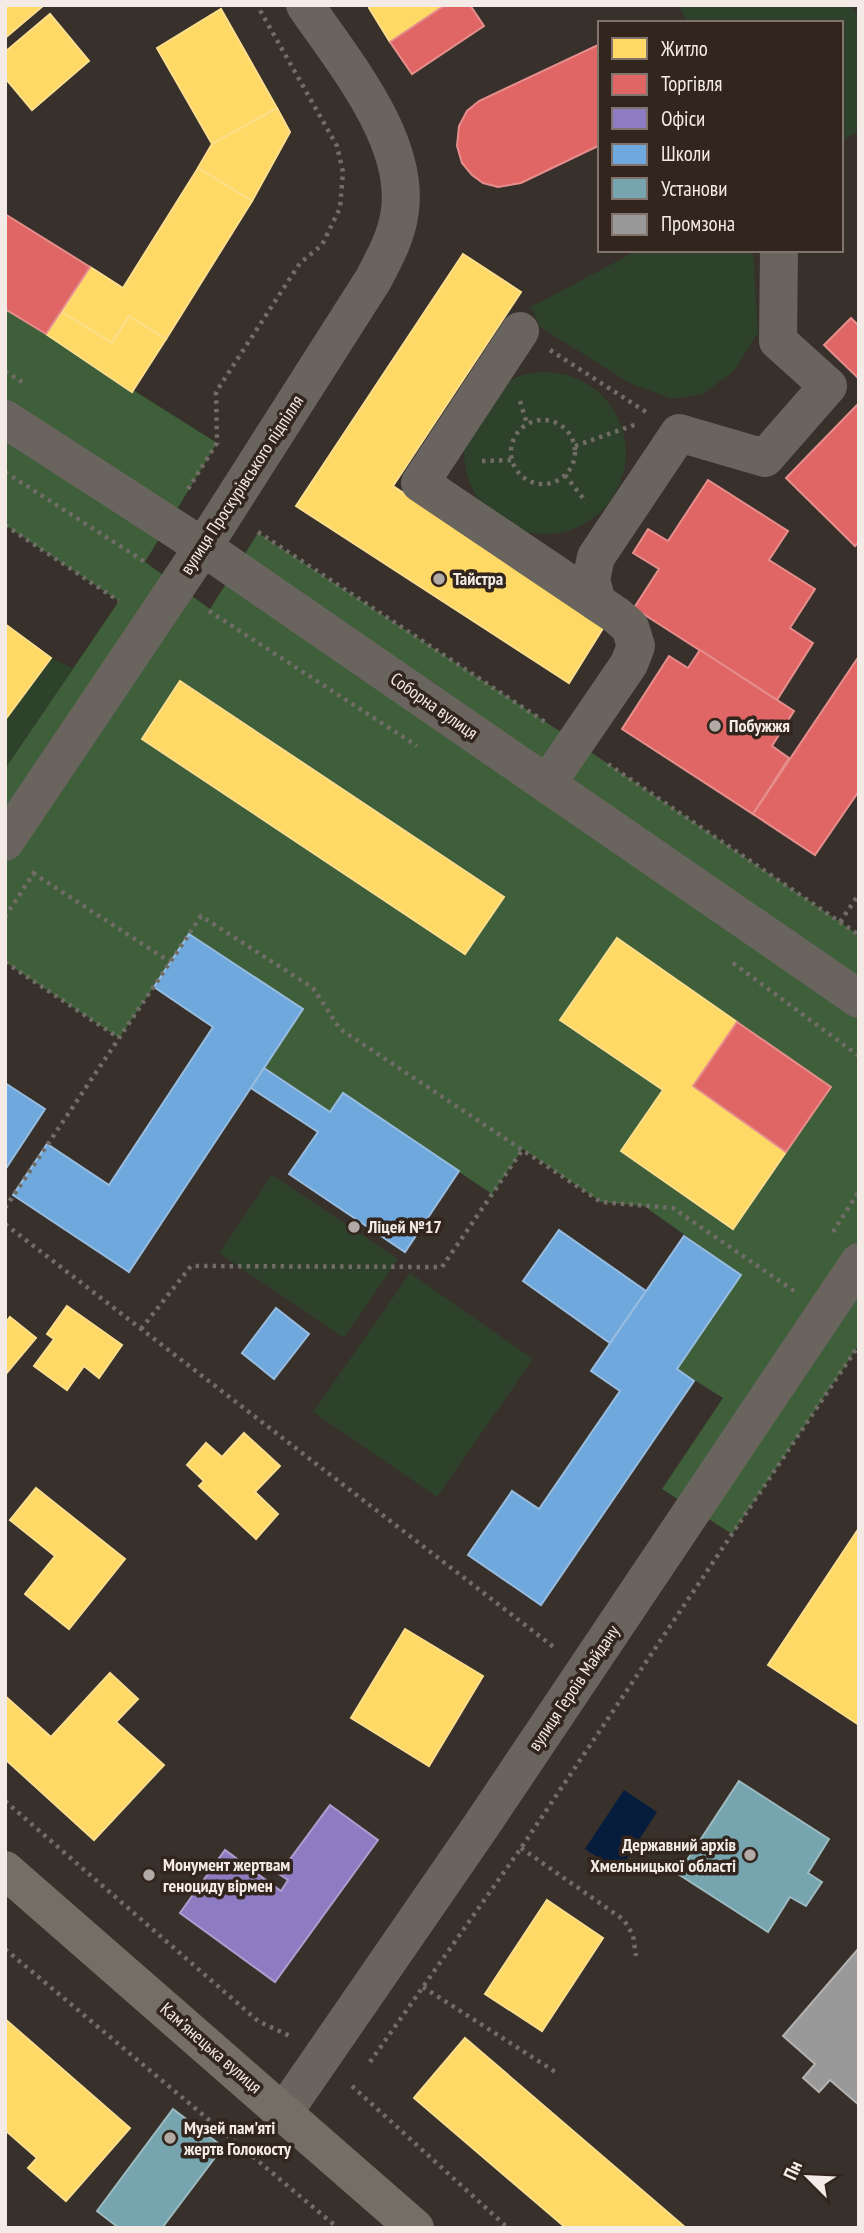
<svg xmlns="http://www.w3.org/2000/svg" width="864" height="2233" font-family="'PT Sans Narrow',sans-serif">
  <style>
    .green { fill: #2e412a }
    .forest { fill: #3f5f3a }
    .water { fill: #051c3c }
    .homes { fill: #ffd966; stroke: #fcde8c; stroke-width: 2 }
    .shops { fill: #e06666; stroke: #e68e8c; stroke-width: 2 }
    .offices { fill: #8e7cc3; stroke: #ad9dce; stroke-width: 2 }
    .schools { fill: #6fa8dc; stroke: #97bcdf; stroke-width: 2 }
    .public { fill: #76a5af; stroke: #9cbac0; stroke-width: 2 }
    .industry { fill: #999; stroke: #b4b2b0; stroke-width: 2 }
    .lines { fill: none; stroke-linecap: round; stroke-linejoin: round }
    .path { stroke: #706c66; stroke-width: 4.5; stroke-dasharray: 3.5 5; stroke-linecap: butt }
    .minor { stroke: #69655e; stroke-width: 38 }
    .major { stroke: #746e65; stroke-width: 38 }
    .poi-dot { fill: #b2aaa5; stroke: #32251d; stroke-width: 2.5 }
    .labels { text-anchor: middle; stroke-width: 7; stroke-linejoin: round; paint-order: stroke }
    .street-label { font-size: 18px; fill: #f4ebe6; stroke: #32251d }
    .poi-label { font-size: 18px; font-weight: bold; fill: #f4ebe6; stroke: #32251d; text-anchor: start }
  </style>
  <rect width="100%" height="100%" fill="#37302b"/>
  <g class="green">
    <path d="M678,5h174l7,12v114l-18,10v-118h-153z"/>
    <path d="M638,250h115l5,83 -24,38 -31,23 -30,5 -42,-15 -91,-57 -9,-20z"/>
    <circle cx="545" cy="453" r="81"/>
    <path d="M51,658l22,10 -68,101v-49z"/>
    <path d="M272,1175l126,84 -54,79 -125,-85z"/>
    <path d="M410,1273l123,86 -96,138 -124,-85z"/>
  </g>
  <path class="forest" d="M5,309l212,134 -72,119 65,47 48,-76 318,209 283,193v410l-127,189 -70,-45 61,-91 -46,-29 64,-94 -97,-69 -43,-4 -78,-53 -31,45 -149,-100 -13,18 -66,-44 39,-59 -113,-75 -71,104 -114,-76v-193l114,-168 -114,-76z"/>
  <path class="water" d="M624,1790l33,22 -38,59 -34,-22z"/>
  <g class="homes">
    <path d="M5,5h39l-39,33z"/>
    <path d="M372,5h73l-55,37 -21,-34z"/>
    <path d="M221,9l56,99 -65,36 -55,-96z"/>
    <path d="M50,14l39,47 -57,49 -27,-32v-26z"/>
    <path d="M277,108l13,24 -38,69 -54,-33 14,-24z"/>
    <path d="M198,168l54,33 -86,138 -37,-23 -17,27 -50,-31 28,-45 33,21z"/>
    <path d="M463,254l58,38 -128,194 212,139 -36,58 -273,-177z"/>
    <path d="M62,312l50,31 17,-27 37,23 -34,53 -86,-58z"/>
    <path d="M5,624l46,34 -46,62z"/>
    <path d="M180,681l324,216 -39,57 -323,-215z"/>
    <path d="M617,938l120,84 -44,64 93,66 -53,77 -112,-78 42,-61 -103,-70z"/>
    <path d="M67,1306l55,39 -23,33 -15,-12 -17,24 -33,-24 20,-27 -7,-5z"/>
    <path d="M10,1317l26,21 -31,37v-52z"/>
    <path d="M244,1433l36,33 -25,26 23,22 -22,25 -57,-53 5,-5 -17,-16 19,-22 16,14z"/>
    <path d="M36,1488l89,71 -56,70 -44,-35 30,-38 -45,-36z"/>
    <path d="M859,1528v197l-91,-60z"/>
    <path d="M405,1629l78,47 -54,90 -78,-48z"/>
    <path d="M110,1673l28,26 -22,23 48,43 -70,75 -89,-81v-63l46,41z"/>
    <path d="M547,1900l56,38 -61,93 -57,-37z"/>
    <path d="M5,2019l125,109 -64,73 -38,-33 9,-10 -32,-28z"/>
    <path d="M465,2038l221,190h-120l-152,-130z"/>
  </g>
  <g class="shops">
    <path d="M445,5h25l14,21 -72,48 -22,-32z"/>
    <path d="M600,44v101l-79,38 -23,4 -15,-4 -11,-8 -10,-12 -5,-17 2,-20 8,-15 12,-10z"/>
    <path d="M5,214l85,53 -44,67 -41,-25z"/>
    <path d="M851,318l8,8v53l-35,-34z"/>
    <path d="M859,403v139l-4,4 -69,-68z"/>
    <path d="M708,480l80,51 -19,29 46,29 -25,39 23,15 -36,57 -143,-92 25,-39 -26,-16 15,-24 20,12z"/>
    <path d="M700,650l94,61 -22,35 17,12 -36,56 -131,-85 47,-73 19,12z"/>
    <path d="M859,656v135l-44,64 -62,-41z"/>
    <path d="M737,1022l94,65 -45,65 -93,-66z"/>
  </g>
  <path class="offices" d="M330,1805l48,35 -103,142 -95,-69 45,-63 56,41 7,-11 -9,-6z"/>
  <g class="schools">
    <path d="M189,934l114,75 -174,263 -116,-77 34,-51 62,41 104,-158 -59,-40z"/>
    <path d="M264,1068l66,44 13,-19 116,78 -54,81 -116,-78 29,-42 -67,-44z"/>
    <path d="M5,1083l40,26 -40,61z"/>
    <path d="M559,1230l87,61 -36,52 -87,-62z"/>
    <path d="M684,1236l57,39 -64,94 17,12 -153,224 -73,-50 44,-64 27,18 81,-118 -29,-20z"/>
    <path d="M276,1308l33,26 -35,45 -32,-26z"/>
  </g>
  <g class="public">
    <path d="M739,1781l90,58 -21,34 14,9 -16,24 -16,-9 -22,35 -90,-58z"/>
    <path d="M173,2109l50,38 -61,81h-43l-22,-17z"/>
  </g>
  <path class="industry" d="M859,1948v157l-29,-25 -11,12 -16,-14 12,-14 -32,-28z"/>
  <g class="lines">
    <g class="path">
      <path d="M550,350l96,62"/>
      <path d="M5,371l17,11"/>
      <path d="M520,401l7,23"/>
      <circle cx="543" cy="452" r="32"/>
      <path d="M575,446l62,-22"/>
      <path d="M482,461l30,-1"/>
      <path d="M5,472l140,90"/>
      <path d="M565,475l21,27"/>
      <path d="M188,489l29,-46 -1,-51 84,-129 22,-18 18,-37 3,-36 -6,-26 -80,-141"/>
      <path d="M5,525l114,76"/>
      <path d="M258,532l287,190"/>
      <path d="M209,611l208,135"/>
      <path d="M608,764l251,171"/>
      <path d="M33,873l137,89"/>
      <path d="M5,917l32,-49"/>
      <path d="M840,922l19,-28"/>
      <path d="M5,962l114,76"/>
      <path d="M733,963l126,93"/>
      <path d="M5,1208l196,-292 112,72 27,41 261,173 72,6 121,83"/>
      <path d="M5,1224l550,424"/>
      <path d="M833,1232l26,-41"/>
      <path d="M141,1329l50,-63 251,1 81,-118"/>
      <path d="M5,1801l253,220 34,16"/>
      <path d="M521,1848l103,72 9,15 3,21"/>
      <path d="M5,1949l333,279"/>
      <path d="M423,1987l134,86"/>
      <path d="M370,2062l151,-214 338,-503"/>
      <path d="M352,2086l156,142"/>
    </g>
    <g class="minor">
      <path d="M520,331l-100,152 196,132 14,12 6,19 -7,18 -82,120"/>
      <path d="M5,419l198,128 656,452"/>
      <path d="M597,602l-6,-22 5,-23 83,-124 86,25 63,-72 -50,-45 1,-91"/>
      <path d="M5,842l198,-295 170,-267c12,-23 24,-44 27,-70 9,-71 -57,-149 -95,-205"/>
      <path d="M284,2112l197,-286 378,-564"/>
    </g>
    <path class="major" d="M5,1870l410,358"/>
  </g>
  <g class="poi-dot">
    <circle cx="439" cy="579" r="7"/>
    <circle cx="715" cy="726" r="7"/>
    <circle cx="354" cy="1227" r="7"/>
    <circle cx="750" cy="1855" r="7"/>
    <circle cx="149" cy="1875" r="7"/>
    <circle cx="170" cy="2138" r="7"/>
  </g>
  <g class="labels">
    <g class="street-label">
      <text transform="translate(242 485) rotate(-57)" y="6">вулиця Проскурівського підпілля</text>
      <text transform="translate(434 706) rotate(35)" y="6">Соборна вулиця</text>
      <text transform="translate(574 1688) rotate(-56)" y="6">вулиця Героїв Майдану</text>
      <text transform="translate(211 2048) rotate(41)" y="6">Камʼянецька вулиця</text>
    </g>
    <g class="poi-label">
      <text x="453" y="585">Тайстра</text>
      <text x="729" y="732">Побужжя</text>
      <text x="368" y="1233">Ліцей №17</text>
      <text x="736" y="1851" text-anchor="end">Державний архів<tspan x="736" dy="21">Хмельницької області</tspan></text>
      <text x="163" y="1871">Монумент жертвам<tspan x="163" dy="21">геноциду вірмен</tspan></text>
      <text x="184" y="2134">Музей пам'яті<tspan x="184" dy="21">жертв Голокосту</tspan></text>
    </g>
  </g>
  <rect width="864" height="2233" fill="none" stroke="#f4ebe6" stroke-width="14"/>
  <rect x="598" y="21" width="245" height="231" fill="#32251d" stroke="#80746d" stroke-width="2"/>
  <rect x="612" y="38" width="35" height="21" fill="#ffd966" stroke="#80746d" stroke-width="2"/>
  <text x="661" y="56" font-size="21" fill="#f4ebe6">Житло</text>
  <rect x="612" y="74" width="35" height="21" fill="#e06666" stroke="#80746d" stroke-width="2"/>
  <text x="661" y="91" font-size="21" fill="#f4ebe6">Торгівля</text>
  <rect x="612" y="108" width="35" height="21" fill="#8e7cc3" stroke="#80746d" stroke-width="2"/>
  <text x="661" y="126" font-size="21" fill="#f4ebe6">Офіси</text>
  <rect x="612" y="144" width="35" height="21" fill="#6fa8dc" stroke="#80746d" stroke-width="2"/>
  <text x="661" y="161" font-size="21" fill="#f4ebe6">Школи</text>
  <rect x="612" y="178" width="35" height="21" fill="#76a5af" stroke="#80746d" stroke-width="2"/>
  <text x="661" y="196" font-size="21" fill="#f4ebe6">Установи</text>
  <rect x="612" y="214" width="35" height="21" fill="#999999" stroke="#80746d" stroke-width="2"/>
  <text x="661" y="231" font-size="21" fill="#f4ebe6">Промзона</text>
  <g transform="translate(808 2177) rotate(294)" stroke="#32251d" stroke-width="5" paint-order="stroke">
  <path d="M0-5L12 26L0 18L-12 26Z" fill="#f4ebe6"/>
  <text y="-10" font-size="19" font-weight="bold" text-anchor="middle" fill="#f4ebe6">Пн</text>
  </g>
</svg>
